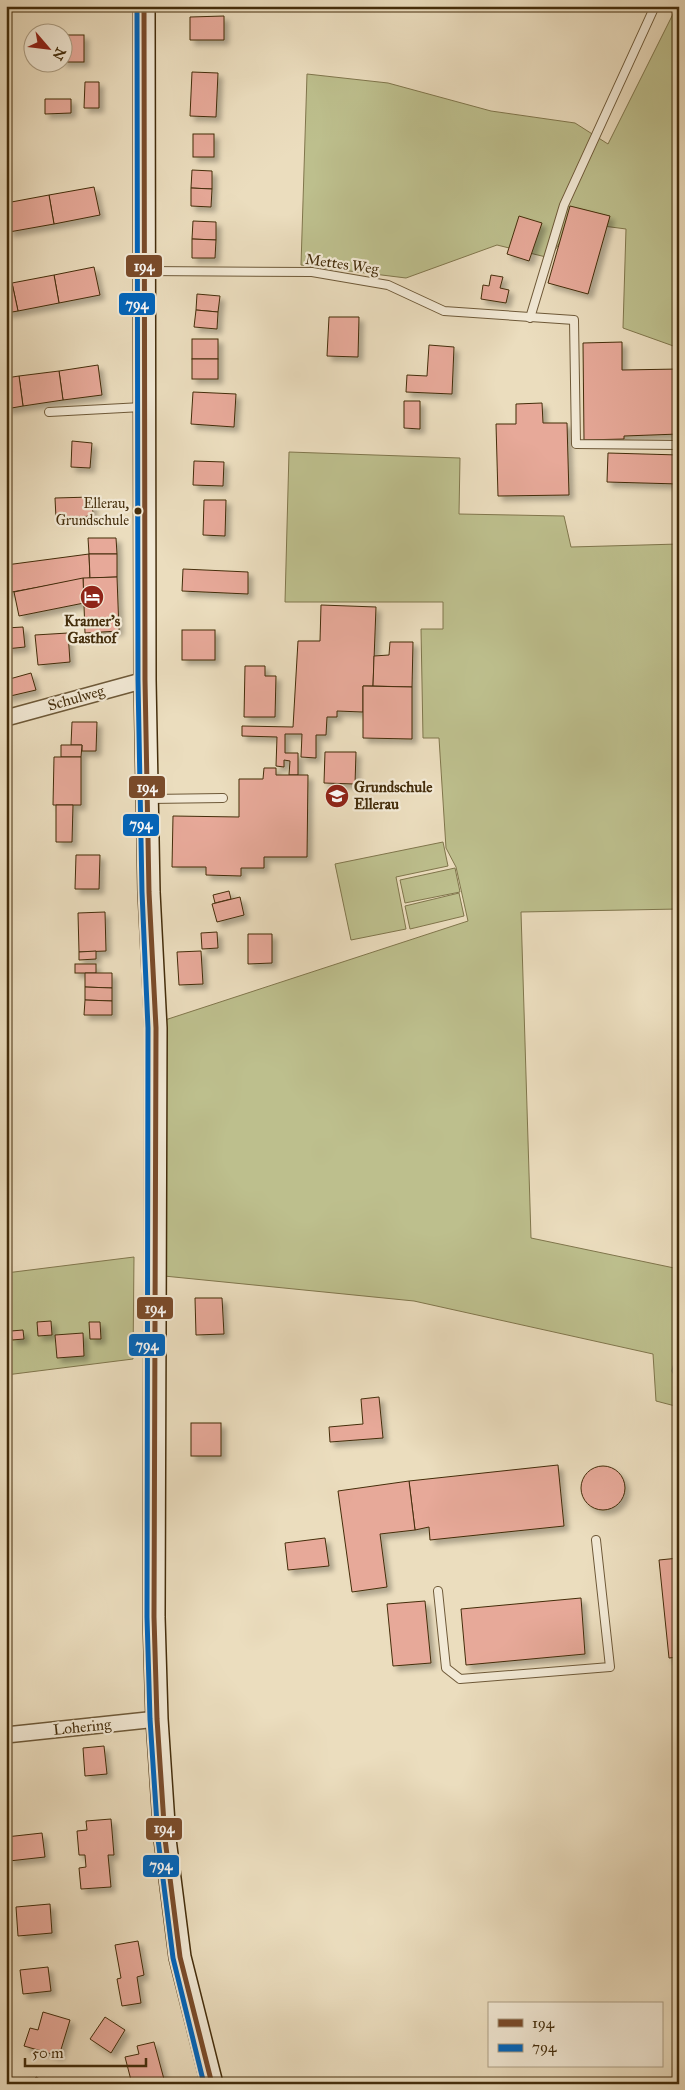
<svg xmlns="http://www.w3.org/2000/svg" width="685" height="2090" font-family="'IM FELL Great Primer',serif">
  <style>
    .green { fill: #bdbf8d; stroke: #80764c }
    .water { fill: #98bbb4; stroke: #768270 }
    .building { fill: #e7a999; stroke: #442d0b; filter: url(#shadow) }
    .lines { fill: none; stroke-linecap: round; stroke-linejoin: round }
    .lane-casing { stroke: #6e5938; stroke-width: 10 }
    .street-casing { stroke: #6e5938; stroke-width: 18 }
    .secondary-casing { stroke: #442d0b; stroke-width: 24 }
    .lane { stroke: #f2e9d5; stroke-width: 8 }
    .street { stroke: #f2e9d5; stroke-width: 15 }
    .secondary { stroke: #f2e9d5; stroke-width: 21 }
    .bus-1-casing { stroke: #f2e9d5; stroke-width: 9 }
    .bus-2-casing { stroke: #f2e9d5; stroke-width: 9 }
    .bus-1 { stroke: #7a4b2a; stroke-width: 5 }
    .bus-2 { stroke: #0065bd; stroke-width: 5 }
    .bus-dot { fill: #442d0b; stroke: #f2e9d5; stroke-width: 2 }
    .labels { text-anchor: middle; stroke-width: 4.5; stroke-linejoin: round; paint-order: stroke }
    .bus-label { font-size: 14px; fill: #442d0b; stroke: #f2e9d5; text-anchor: end }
    .street-label { font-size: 15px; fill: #442d0b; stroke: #f2e9d5 }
    .poi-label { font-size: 15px; font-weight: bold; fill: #442d0b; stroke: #f2e9d5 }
    .line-badge { stroke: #f2e9d5; stroke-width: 2 }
    .badge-label { font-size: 14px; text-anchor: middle; font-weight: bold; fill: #fff }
  </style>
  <defs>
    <filter id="shadow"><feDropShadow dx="4.5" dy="4.5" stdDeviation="2.5" flood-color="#0004"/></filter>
  </defs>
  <rect width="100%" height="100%" fill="#ebddbe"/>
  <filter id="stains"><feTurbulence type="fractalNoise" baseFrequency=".004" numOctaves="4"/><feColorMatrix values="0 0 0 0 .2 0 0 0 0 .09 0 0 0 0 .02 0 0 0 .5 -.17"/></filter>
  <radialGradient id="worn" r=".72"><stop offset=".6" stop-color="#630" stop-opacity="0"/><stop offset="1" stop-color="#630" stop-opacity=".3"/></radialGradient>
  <g class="green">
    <path d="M674,12l5,2v334l-56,-20 3,-99 -53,-7 -23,36 -53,-13 -91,33 -105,-13 6,-191 81,9 103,28 84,12 33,21z"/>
    <path d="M289,452l171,6 -1,56 105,2 7,31 108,-3v365l-158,3 10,326 148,31v138l-23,-6 -3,-47 -239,-53 -250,-25 -2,-255 306,-100 -12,-54 -10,-19 -7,-110h-16l-2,-109h22v-27h-158z"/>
    <path d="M443,842l5,24 -52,11 10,52 -55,11 -16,-76z"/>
    <path d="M455,868l5,24 -55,11 -5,-23z"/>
    <path d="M459,893l5,23 -54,13 -5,-23z"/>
    <path d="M134,1257l-1,102 -127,16v-102z"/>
  </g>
  <path class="water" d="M679,1341v45l-7,-15z"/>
  <g class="building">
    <path d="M224,16v24h-34v-23z"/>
    <rect x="62" y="35" width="22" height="27"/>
    <path d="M192,72l26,1 -2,44 -26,-1z"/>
    <path d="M85,82h14v26h-15z"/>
    <path d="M45,99h26v14l-26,1z"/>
    <rect x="193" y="134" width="21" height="23"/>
    <path d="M192,170l20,1v18l-21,-1z"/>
    <path d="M94,187l6,28 -46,9 -5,-29z"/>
    <path d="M191,188l21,1 -1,18 -20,-1z"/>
    <path d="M49,195l5,29 -45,8 -3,-29z"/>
    <path d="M570,206l40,10 -22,78 -40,-11z"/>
    <path d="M519,216l23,7 -13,38 -22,-7z"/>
    <path d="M193,221l23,1v18l-24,-1z"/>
    <path d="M192,239l24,1 -1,18h-23z"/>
    <path d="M94,267l6,28 -41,8 -5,-28z"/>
    <path d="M54,275l5,28 -41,8 -6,-28z"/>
    <path d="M491,275l12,2 -3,11 9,2 -3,13 -25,-4 2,-14 6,1z"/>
    <path d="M12,283l6,28 -12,2v-28z"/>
    <path d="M197,294l23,2 -2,16 -22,-2z"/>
    <path d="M196,310l22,2 -1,17 -23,-2z"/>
    <path d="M329,317h30l-1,40 -31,-1z"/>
    <rect x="192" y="339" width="26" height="20"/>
    <path d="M622,342v28l57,-1v65l-55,2v3l-40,1 -1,-97z"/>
    <path d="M429,345l25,2 -2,47 -46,-2 1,-17 20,1z"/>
    <rect x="192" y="359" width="26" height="20"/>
    <path d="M98,365l4,30 -39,5 -4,-29z"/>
    <path d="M59,371l4,29 -40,6 -4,-30z"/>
    <path d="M19,376l4,30 -17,3v-31z"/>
    <path d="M193,392l43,2 -2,33 -43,-3z"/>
    <path d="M404,401h16v28l-16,-1z"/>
    <path d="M542,403l1,20h24l2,72 -71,1 -2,-72h20v-20z"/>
    <path d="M72,441l20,2 -2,25 -19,-1z"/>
    <path d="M608,453l71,2v29l-72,-2z"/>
    <path d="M194,461l30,1 -1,24 -30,-1z"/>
    <path d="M92,497l1,19 -37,2 -1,-20z"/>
    <path d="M204,500h22l-1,36 -22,-1z"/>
    <path d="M88,538h28l1,16h-28z"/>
    <path d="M89,554l1,24 -84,15v-28z"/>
    <path d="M89,554h28v23l-27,1z"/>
    <path d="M183,569l65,3v22l-66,-3z"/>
    <path d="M117,577l2,54 -34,2 -2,-55z"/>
    <path d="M83,578l1,25 -65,13 -5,-24z"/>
    <path d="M321,605l55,2 -3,79h-10v26l-26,-1v6h-10l-1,18h-10v23l-15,-1 1,-23h-17v19h13v22h-9l1,-14 -6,-1v7l-8,-1 1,-29 -35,-1v-10l51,1 5,-86h22z"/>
    <path d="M23,627l2,20 -19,2v-21z"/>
    <rect x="182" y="630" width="33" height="30"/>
    <path d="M68,633l2,29 -32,3 -3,-30z"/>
    <path d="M390,642h23l-1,45 -39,-1 1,-30 15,-1z"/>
    <path d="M245,666h20v10h11l-1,41h-31z"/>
    <path d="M31,673l5,17 -30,7v-17z"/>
    <path d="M363,686l49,1v52l-49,-1z"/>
    <path d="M72,722h25l-1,29h-14v-6h-11z"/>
    <path d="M61,745h21l-1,12h-20z"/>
    <path d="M325,752h31l-1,32 -31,-1z"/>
    <path d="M54,757h27v48h-28z"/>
    <path d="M264,768h12v7h32l-1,82h-43v11h-23v8l-35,-1v-8h-34l1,-51 66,1v-38h24z"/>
    <path d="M56,805h17l-1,37h-16z"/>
    <path d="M76,855h24l-1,34h-24z"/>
    <path d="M229,891l2,8 -16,4 -2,-8z"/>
    <path d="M240,897l4,18 -27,7 -5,-18z"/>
    <path d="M105,912l1,39 -27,1 -1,-39z"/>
    <path d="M217,932l1,16 -16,1 -1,-16z"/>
    <path d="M248,934h24v29l-24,1z"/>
    <path d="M96,951v8l-17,1v-8z"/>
    <path d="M201,951l2,33 -24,1 -2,-33z"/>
    <rect x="75" y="964" width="21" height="9"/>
    <path d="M85,973h27v15l-27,-1z"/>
    <path d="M85,987l27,1v13l-27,-1z"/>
    <path d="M85,1000l27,1v14h-28z"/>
    <path d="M195,1298h27l2,36 -28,1z"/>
    <path d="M51,1321l1,14 -14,1 -1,-14z"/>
    <path d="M89,1322h11l1,17h-11z"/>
    <path d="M23,1330l1,9 -12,1 -1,-9z"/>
    <path d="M83,1333l1,23 -27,2 -2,-23z"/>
    <path d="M379,1397l4,41 -53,4 -1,-15 34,-3 -2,-25z"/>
    <rect x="191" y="1423" width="30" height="33"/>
    <path d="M558,1465l6,61 -134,14 -1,-13 -14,3 -6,-49z"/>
    <circle cx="603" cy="1488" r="22"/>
    <path d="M409,1481l6,49 -35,4 7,53 -35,5 -14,-101z"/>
    <path d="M325,1538l4,28 -41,4 -3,-27z"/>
    <path d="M679,1558v99l-10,1 -10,-98z"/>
    <path d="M581,1598l4,56 -119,11 -5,-56z"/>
    <path d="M425,1601l6,62 -38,3 -6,-62z"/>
    <path d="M104,1746l3,28 -22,2 -2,-28z"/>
    <path d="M111,1819l3,36h-6l3,32 -30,2 -2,-21 7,-1 -1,-12h-6l-2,-24 10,-1 -1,-9z"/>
    <path d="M42,1833l3,24 -36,4 -3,-24z"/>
    <path d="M50,1904l2,29 -34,3 -2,-29z"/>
    <path d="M138,1941l6,34 -7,2 4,26 -19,3 -5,-27 4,-1 -6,-33z"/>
    <path d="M48,1967l3,24 -28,3 -3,-24z"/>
    <path d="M43,2012l27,8 -11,36 -35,-10 6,-18 8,2z"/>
    <path d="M105,2017l20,13 -14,23 -21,-14z"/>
    <path d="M154,2042l11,41 -33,1 -7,-27 14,-3 -2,-8z"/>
    <path d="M36,2077l13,7h-17z"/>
  </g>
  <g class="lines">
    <g class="lane-casing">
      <g id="lane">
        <path d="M145,271l167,1 76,13 56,26 130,9 2,124 103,1"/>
        <path d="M530,318l34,-113 91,-199"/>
        <path d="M49,412l93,-5"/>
        <path d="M150,799l73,-1"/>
        <path d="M438,1591l8,77 14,11 150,-12 -14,-127"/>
      </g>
    </g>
    <g class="street-casing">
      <g id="street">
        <path d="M6,718l139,-38"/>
        <path d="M6,1735l151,-16"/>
      </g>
    </g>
    <g class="secondary-casing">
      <path id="secondary" d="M144,6l1,674 4,212 7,136 -2,589 3,102 8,120 15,118 32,127"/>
    </g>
    <use href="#lane" class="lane"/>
    <use href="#street" class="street"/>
    <use href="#secondary" class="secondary"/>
    <g class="bus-1-casing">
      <path id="bus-1" d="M144,6l1,674 4,212 7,136 -2,589 3,102 8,120 15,118 32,127"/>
    </g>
    <g class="bus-2-casing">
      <path id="bus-2" d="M137,6l1,674 4,212 6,136 -1,589 3,102 8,120 15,119 31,126"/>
    </g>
    <use href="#bus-1" class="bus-1"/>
    <use href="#bus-2" class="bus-2"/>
  </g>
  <defs>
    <g id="hotel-disc" transform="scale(1.25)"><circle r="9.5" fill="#8f2418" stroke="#f2e9d5"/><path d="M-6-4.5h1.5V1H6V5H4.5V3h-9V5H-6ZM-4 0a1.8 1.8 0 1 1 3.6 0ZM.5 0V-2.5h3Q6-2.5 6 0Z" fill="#fff"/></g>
    <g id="school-disc" transform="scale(1.25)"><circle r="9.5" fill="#8f2418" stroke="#f2e9d5"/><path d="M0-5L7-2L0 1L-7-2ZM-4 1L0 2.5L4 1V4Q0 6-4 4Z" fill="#fff"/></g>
  </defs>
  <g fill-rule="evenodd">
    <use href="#hotel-disc" x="92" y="597"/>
    <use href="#school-disc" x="337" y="796"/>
  </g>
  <circle class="bus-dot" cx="138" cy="511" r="4.5"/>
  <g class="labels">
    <g class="bus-label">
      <text x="129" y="508">Ellerau,<tspan x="129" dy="17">Grundschule</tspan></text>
    </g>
    <g class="street-label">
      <text transform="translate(342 264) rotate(8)" y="5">Mettes Weg</text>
      <text transform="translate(76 698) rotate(-16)" y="5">Schulweg</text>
      <text transform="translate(82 1727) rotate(-6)" y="5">Lohering</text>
    </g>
    <g class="poi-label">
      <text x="92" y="626">Kramer's<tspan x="92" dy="17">Gasthof</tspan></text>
      <text x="354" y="792" text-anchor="start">Grundschule<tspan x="354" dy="17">Ellerau</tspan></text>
    </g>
  </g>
  <g class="line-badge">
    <rect x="125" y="254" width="38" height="24" rx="5" fill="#7a4b2a"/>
    <rect x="118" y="292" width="38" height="24" rx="5" fill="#0065bd"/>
    <rect x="128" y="775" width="38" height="24" rx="5" fill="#7a4b2a"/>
    <rect x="122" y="813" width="38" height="24" rx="5" fill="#0065bd"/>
    <rect x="136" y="1296" width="38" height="24" rx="5" fill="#7a4b2a"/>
    <rect x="128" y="1333" width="38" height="24" rx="5" fill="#0065bd"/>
    <rect x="145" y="1817" width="38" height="24" rx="5" fill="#7a4b2a"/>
    <rect x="142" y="1854" width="38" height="24" rx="5" fill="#0065bd"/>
  </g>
  <g class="badge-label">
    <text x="144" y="271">194</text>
    <text x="137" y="309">794</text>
    <text x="147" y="792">194</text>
    <text x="141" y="829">794</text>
    <text x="155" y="1313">194</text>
    <text x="147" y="1350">794</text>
    <text x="164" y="1833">194</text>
    <text x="161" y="1870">794</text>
  </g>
  <rect width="685" height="2090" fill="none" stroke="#ebddbe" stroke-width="25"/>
  <rect x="8" y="8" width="670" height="2075" fill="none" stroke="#442d0b" stroke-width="2.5"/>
  <rect x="12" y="12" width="660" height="2065" fill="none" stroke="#442d0b"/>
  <rect x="488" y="2002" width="175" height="65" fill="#f2e9d5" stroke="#ac9e84"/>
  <rect x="498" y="2019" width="25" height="8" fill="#7a4b2a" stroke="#ac9e84"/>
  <text x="532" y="2028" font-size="15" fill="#442d0b">194</text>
  <rect x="498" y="2044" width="25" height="8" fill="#0065bd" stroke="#ac9e84"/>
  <text x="532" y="2052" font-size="15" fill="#442d0b">794</text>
  <g transform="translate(48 48) rotate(118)"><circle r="24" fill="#f2e9d5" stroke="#ac9e84"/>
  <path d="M0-4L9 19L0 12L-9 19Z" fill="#8f2418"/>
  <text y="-8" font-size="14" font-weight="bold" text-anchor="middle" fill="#442d0b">N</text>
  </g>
  <path d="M25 2058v8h121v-8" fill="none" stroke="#442d0b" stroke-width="2.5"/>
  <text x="32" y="2058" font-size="15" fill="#442d0b" stroke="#f2e9d5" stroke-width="4" paint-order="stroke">50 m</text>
  <rect width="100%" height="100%" filter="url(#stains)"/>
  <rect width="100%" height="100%" fill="url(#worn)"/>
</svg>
